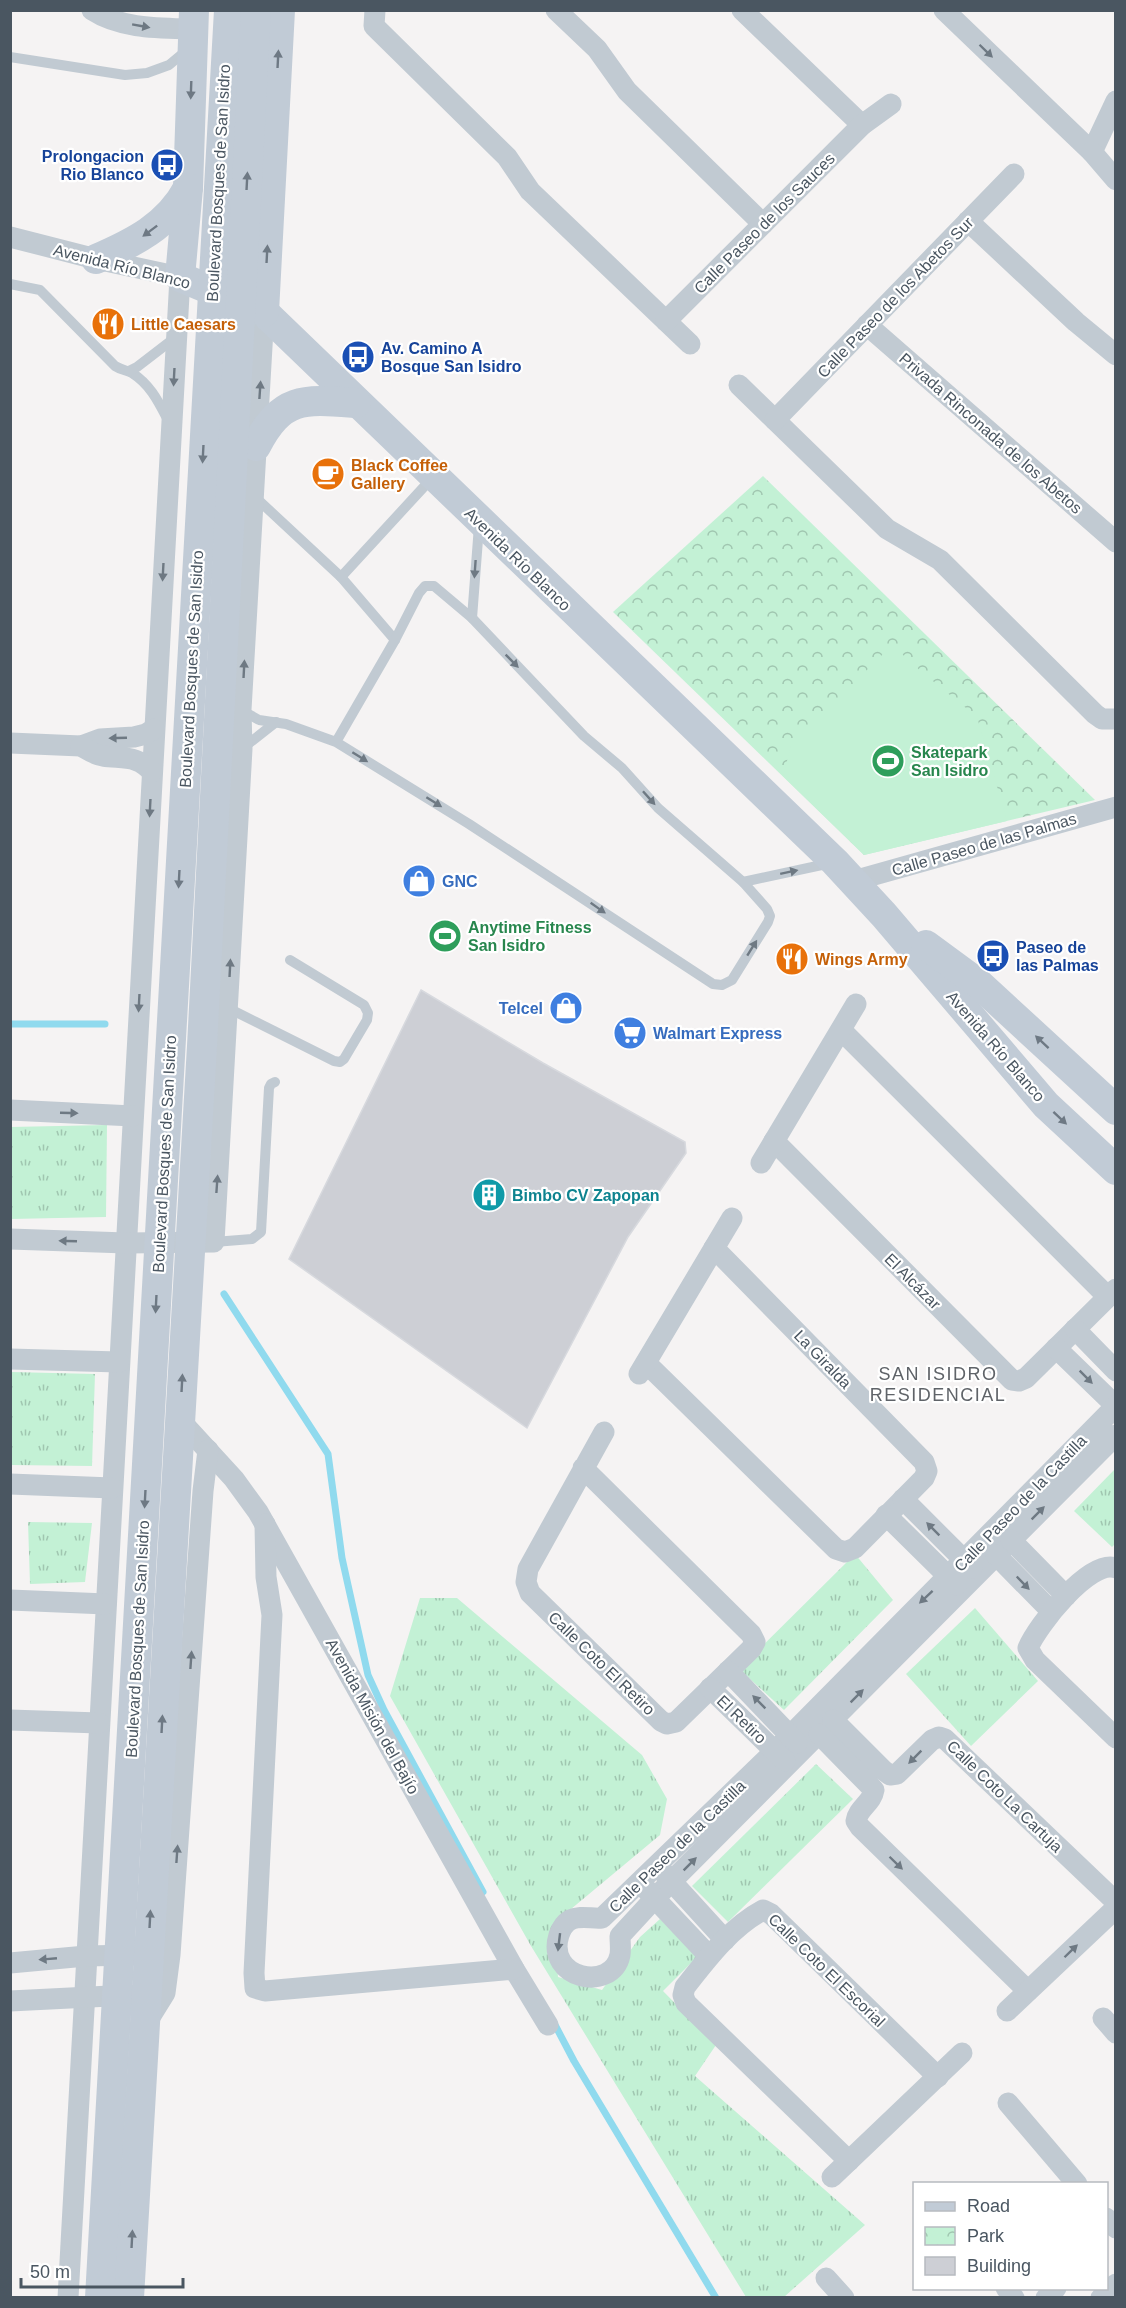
<svg xmlns="http://www.w3.org/2000/svg" width="1126" height="2308" font-family="Arial,sans-serif">
  <style>
    .grass { fill: url(#grass-tufts) }
    .park { fill: url(#park-crowns) }
    .garden { fill: #c3f1d5 }
    .lines { fill: none; stroke-linecap: round; stroke-linejoin: round }
    .stream { stroke: #90daee; stroke-width: 7 }
    .building { fill: #cdcfd5; stroke: #d7d9de; stroke-width: 1.5 }
    .lane { stroke: #c1cad2; stroke-width: 10 }
    .street { stroke: #c1cad2; stroke-width: 21 }
    .secondary { stroke: #c1cbd6; stroke-width: 30 }
    .oneway { fill: #6e7983 }
    .oneway2 { fill: #6e7984 }
    .labels { text-anchor: middle; stroke-width: 4.5; stroke-linejoin: round; paint-order: stroke }
    .transit-label { font-size: 16px; font-weight: bold; fill: #164399; stroke: #fff; text-anchor: start }
    .street-label { font-size: 16px; fill: #4a5661; stroke: #fff }
    .food-label { font-size: 16px; font-weight: bold; fill: #c56008; stroke: #fff; text-anchor: start }
    .leisure-label { font-size: 16px; font-weight: bold; fill: #27864d; stroke: #fff; text-anchor: start }
    .shop-label { font-size: 16px; font-weight: bold; fill: #366cbe; stroke: #fff; text-anchor: start }
    .culture-label { font-size: 16px; font-weight: bold; fill: #0d838f; stroke: #fff; text-anchor: start }
    .neighbourhood-label { font-size: 18px; letter-spacing: 1.5px; fill: #5f6368; stroke: #fff }
  </style>
  <defs>
    <pattern id="grass-tufts" width="24" height="20" patternUnits="userSpaceOnUse" patternTransform="scale(1.5)"><rect width="24" height="20" fill="#c3f1d5"/><path d="M3 7l-1-3M5 7V3M7 7l1-3M15 17l-1-3M17 17v-4M19 17l1-3" fill="none" stroke="#a0c6b0"/></pattern>
    <pattern id="park-crowns" width="20" height="18" patternUnits="userSpaceOnUse" patternTransform="scale(1.5)"><rect width="20" height="18" fill="#c3f1d5"/><path d="M2 6a3 3 0 1 1 6 0M12 15a3 3 0 1 1 6 0" fill="none" stroke="#a0c6b0"/></pattern>
  </defs>
  <rect width="100%" height="100%" fill="#f5f3f3"/>
  <g class="grass">
    <path d="M107,1125l-1,92 -95,2 -1,-92z"/>
    <path d="M11,1372l84,2 -3,92 -81,-1z"/>
    <path d="M1115,1469l1,74 -4,4 -38,-36z"/>
    <path d="M28,1522l64,1 -7,59 -55,2z"/>
    <path d="M855,1554l38,46 -109,110 -45,-41z"/>
    <path d="M420,1598h37l185,157 25,44 -7,36 -107,89 5,53 44,13 38,-53 20,-18 37,38 -34,34 53,54 -21,31 170,149 -81,72h-38l-215,-351 -141,-250z"/>
    <path d="M975,1608l63,73 -67,65 -65,-72z"/>
    <path d="M816,1764l37,35 -125,123 -36,-36z"/>
  </g>
  <path class="park" d="M763,476l332,324 -231,55 -251,-243z"/>
  <path class="garden" d="M892,645l31,28 54,44 30,104 -143,34 -81,-79 8,-30z"/>
  <g class="lines">
    <g class="stream">
      <path d="M10,1024h95"/>
      <path d="M224,1294l104,160 14,104 26,117 16,35 99,182"/>
      <path d="M554,2023l20,38 142,237"/>
    </g>
  </g>
  <path class="building" d="M421,990l122,73 142,79 1,11 -58,84 -101,191 -238,-169z"/>
  <g class="lines">
    <g class="lane">
      <path d="M10,57l115,18 22,-2 22,-8 18,-15"/>
      <path d="M10,284l30,6 75,76c6,4 11,4 17,7 19,12 27,30 37,49"/>
      <path d="M129,371l8,-4 39,-30"/>
      <path d="M255,497l86,80 54,63"/>
      <path d="M341,577l92,-100"/>
      <path d="M472,618l7,-92"/>
      <path d="M241,710l18,10 27,4 50,18 133,82 244,160 9,1 10,-5 36,-58 2,-6 -3,-7 -24,-27 -85,-74 -36,-40 -38,-32 -112,-118 -38,-32h-9l-6,7 -24,47 -59,102"/>
      <path d="M243,748l33,-26"/>
      <path d="M743,882l88,-19"/>
      <path d="M228,1008l106,53 6,1 4,-3 23,-39 1,-7 -4,-8 -74,-45"/>
      <path d="M214,1242l38,-3 9,-7 8,-144 2,-4 4,-2"/>
    </g>
    <g class="street">
      <path d="M92,10c29,19 68,18 101,19"/>
      <path d="M375,10l-1,16 133,131 23,34 160,153"/>
      <path d="M556,10l41,39 30,42 136,133"/>
      <path d="M742,10l120,115"/>
      <path d="M944,10l148,142 24,-51"/>
      <path d="M1092,152l24,28"/>
      <path d="M968,221l108,101 40,33"/>
      <path d="M10,237l86,22 84,18 -112,2021"/>
      <path d="M666,321l196,-196 29,-21"/>
      <path d="M867,325l249,217"/>
      <path d="M739,385l148,144 53,31 155,154 7,5h14"/>
      <path d="M775,420l239,-246"/>
      <path d="M10,743l71,3 19,-7 34,-2 12,-3 8,-5"/>
      <path d="M81,746c7,4 14,9 22,10 20,3 35,-1 49,16"/>
      <path d="M853,881l263,-74"/>
      <path d="M841,1030l267,267"/>
      <path d="M10,1110l123,6"/>
      <path d="M774,1141l238,239 7,1 7,-3 90,-89"/>
      <path d="M761,1163l95,-159"/>
      <path d="M10,1239l116,4 88,-1 28,-493 -1,-39 23,-398"/>
      <path d="M1075,1329l41,42"/>
      <path d="M1056,1348l60,58"/>
      <path d="M10,1359l109,3"/>
      <path d="M646,1363l190,186 9,3 10,-4 69,-70 3,-7 -3,-9 -210,-214"/>
      <path d="M639,1374l93,-156"/>
      <path d="M1116,1406l-341,345 -173,167c-10,1 -22,-3 -32,2 -5,3 -9,9 -11,15 -14,44 53,58 61,20 1,-6 0,-13 0,-19l35,-38 461,-463"/>
      <path d="M180,1420l54,59 24,33 256,457 34,56"/>
      <path d="M583,1468l168,166 4,8 -4,7 -75,73 -9,2 -6,-3 -131,-128 -4,-11 2,-13 76,-137"/>
      <path d="M10,1484l102,4"/>
      <path d="M903,1499l69,69"/>
      <path d="M886,1515l71,70"/>
      <path d="M265,1524l1,53 6,38 -18,358 1,15 10,3 249,-22"/>
      <path d="M1011,1540l55,56"/>
      <path d="M996,1555l55,56"/>
      <path d="M1116,1568c-26,-10 -79,58 -88,80l7,12 81,78"/>
      <path d="M10,1600l96,4"/>
      <path d="M728,1671l69,72"/>
      <path d="M710,1688l75,73"/>
      <path d="M10,1720l89,3"/>
      <path d="M833,1720l50,50 7,5 7,-1 35,-34 7,-3 6,2 171,163"/>
      <path d="M819,1734l55,56c-2,13 -16,18 -18,31l4,6 168,164"/>
      <path d="M663,1872l62,68"/>
      <path d="M646,1889l63,67"/>
      <path d="M10,1963l76,-7 47,-1"/>
      <path d="M10,2001l120,-6"/>
      <path d="M1007,2011l109,-103"/>
      <path d="M1103,2018l13,15"/>
      <path d="M147,2022l18,-29 5,-38 33,-464 5,-41"/>
      <path d="M1008,2103l69,81"/>
      <path d="M849,2161l-163,-158 -3,-8 2,-8c22,-28 46,-60 78,-77l8,4 167,163"/>
      <path d="M832,2177l130,-124"/>
      <path d="M1106,2218l10,10"/>
      <path d="M826,2278l18,20"/>
      <path d="M1006,2288l8,10"/>
      <path d="M1046,2298l10,-10"/>
      <path d="M1101,2298l15,-14"/>
    </g>
    <g class="secondary">
      <path d="M194,10l-6,178 -8,89 84,35 571,550 49,53 162,190 70,65"/>
      <path d="M96,259c37,-16 72,-33 92,-71"/>
      <path d="M264,312l16,-302"/>
      <path d="M256,446c26,-50 48,-47 100,-43"/>
      <path d="M926,945l53,39 137,126"/>
      <path d="M100,2298l129,-2288"/>
      <path d="M129,2298l73,-1252 54,-1036"/>
    </g>
  </g>
  <defs><path id="oneway-solid" d="M-6-.8H1V-3.2L6.5 0L1 3.2V.8H-6Z" transform="scale(1.5)"/></defs>
  <g class="oneway">
    <use href="#oneway-solid" transform="translate(141 26) rotate(10)"/>
    <use href="#oneway-solid" transform="translate(986 51) rotate(44)"/>
    <use href="#oneway-solid" transform="translate(174 377) rotate(93)"/>
    <use href="#oneway-solid" transform="translate(260 390) rotate(-86)"/>
    <use href="#oneway-solid" transform="translate(475 569) rotate(94)"/>
    <use href="#oneway-solid" transform="translate(163 572) rotate(93)"/>
    <use href="#oneway-solid" transform="translate(512 661) rotate(45)"/>
    <use href="#oneway-solid" transform="translate(244 669) rotate(-87)"/>
    <use href="#oneway-solid" transform="translate(118 738) rotate(178)"/>
    <use href="#oneway-solid" transform="translate(360 757) rotate(32)"/>
    <use href="#oneway-solid" transform="translate(649 798) rotate(48)"/>
    <use href="#oneway-solid" transform="translate(434 802) rotate(32)"/>
    <use href="#oneway-solid" transform="translate(150 808) rotate(93)"/>
    <use href="#oneway-solid" transform="translate(789 872) rotate(-12)"/>
    <use href="#oneway-solid" transform="translate(598 908) rotate(35)"/>
    <use href="#oneway-solid" transform="translate(752 948) rotate(-58)"/>
    <use href="#oneway-solid" transform="translate(230 968) rotate(-87)"/>
    <use href="#oneway-solid" transform="translate(139 1003) rotate(93)"/>
    <use href="#oneway-solid" transform="translate(69 1113) rotate(2)"/>
    <use href="#oneway-solid" transform="translate(217 1184) rotate(-86)"/>
    <use href="#oneway-solid" transform="translate(68 1241) rotate(-178)"/>
    <use href="#oneway-solid" transform="translate(1086 1377) rotate(45)"/>
    <use href="#oneway-solid" transform="translate(1038 1513) rotate(-45)"/>
    <use href="#oneway-solid" transform="translate(933 1529) rotate(-135)"/>
    <use href="#oneway-solid" transform="translate(1023 1583) rotate(46)"/>
    <use href="#oneway-solid" transform="translate(926 1597) rotate(137)"/>
    <use href="#oneway-solid" transform="translate(191 1660) rotate(-86)"/>
    <use href="#oneway-solid" transform="translate(857 1696) rotate(-45)"/>
    <use href="#oneway-solid" transform="translate(759 1702) rotate(-135)"/>
    <use href="#oneway-solid" transform="translate(915 1757) rotate(135)"/>
    <use href="#oneway-solid" transform="translate(177 1854) rotate(-86)"/>
    <use href="#oneway-solid" transform="translate(896 1863) rotate(44)"/>
    <use href="#oneway-solid" transform="translate(690 1864) rotate(-45)"/>
    <use href="#oneway-solid" transform="translate(559 1942) rotate(97)"/>
    <use href="#oneway-solid" transform="translate(1071 1951) rotate(-44)"/>
    <use href="#oneway-solid" transform="translate(48 1959) rotate(175)"/>
  </g>
  <g class="oneway2">
    <use href="#oneway-solid" transform="translate(278 59) rotate(-87)"/>
    <use href="#oneway-solid" transform="translate(191 90) rotate(92)"/>
    <use href="#oneway-solid" transform="translate(247 181) rotate(-87)"/>
    <use href="#oneway-solid" transform="translate(150 231) rotate(143)"/>
    <use href="#oneway-solid" transform="translate(267 254) rotate(-87)"/>
    <use href="#oneway-solid" transform="translate(203 454) rotate(93)"/>
    <use href="#oneway-solid" transform="translate(179 879) rotate(93)"/>
    <use href="#oneway-solid" transform="translate(1042 1042) rotate(-137)"/>
    <use href="#oneway-solid" transform="translate(1060 1118) rotate(43)"/>
    <use href="#oneway-solid" transform="translate(156 1304) rotate(93)"/>
    <use href="#oneway-solid" transform="translate(182 1383) rotate(-87)"/>
    <use href="#oneway-solid" transform="translate(145 1499) rotate(93)"/>
    <use href="#oneway-solid" transform="translate(162 1724) rotate(-87)"/>
    <use href="#oneway-solid" transform="translate(150 1919) rotate(-87)"/>
    <use href="#oneway-solid" transform="translate(132 2239) rotate(-87)"/>
  </g>
  <defs>
    <g id="bus-disc" transform="scale(1.725)"><circle r="9.5" fill="#1a4fb4" stroke="#fff"/><path d="M-5-6H5V4H4V6H2V4H-2V6H-4V4H-5ZM-3.5-4V0h7V-4ZM-3.5 1.2v1.5H-2V1.2ZM2 1.2v1.5H3.5V1.2Z" fill="#fff"/></g>
    <g id="restaurant-disc" transform="scale(1.725)"><circle r="9.5" fill="#e8710a" stroke="#fff"/><path d="M-5-6h1v4h1v-4h1v4h1v-4h1v5L-1.5 .5V6h-2V.5L-5-1ZM5-6V6H3V1.5H1.5Q1.5-4 5-6Z" fill="#fff"/></g>
    <g id="cafe-disc" transform="scale(1.725)"><circle r="9.5" fill="#e8710a" stroke="#fff"/><path d="M-5.5-4.5H6V0H3Q3 3.5 0 3.5H-2.5Q-5.5 3.5-5.5 0ZM3-3.2v2h1.7v-2ZM-6 4.5H4V6H-6Z" fill="#fff"/></g>
    <g id="stadium-disc" transform="scale(1.725)"><circle r="9.5" fill="#2e9e5b" stroke="#fff"/><path d="M0-5a6.5 5 0 1 0 0 10a6.5 5 0 1 0 0-10ZM-3.5-1.8h7v3.6h-7Z" fill="#fff"/></g>
    <g id="shop-disc" transform="scale(1.725)"><circle r="9.5" fill="#3f7fe0" stroke="#fff"/><path d="M-5-2.5h2.3a2.7 3.5 0 0 1 5.4 0H5L5.5 6h-11ZM-1.5-2.5h3a1.5 2.3 0 0 0-3 0Z" fill="#fff"/></g>
    <g id="supermarket-disc" transform="scale(1.725)"><circle r="9.5" fill="#3f7fe0" stroke="#fff"/><path d="M-6-5.5h2.5l.6 2H6L4.5 2H-2.5L-4.4-4H-6ZM-1.5 3.2a1.3 1.3 0 1 0 .1 0ZM3 3.2a1.3 1.3 0 1 0 .1 0Z" fill="#fff"/></g>
    <g id="building-disc" transform="scale(1.725)"><circle r="9.5" fill="#0f9aa8" stroke="#fff"/><path d="M-4-6H4V6H1V3H-1V6H-4ZM-2.5-4.3h1.7v1.8h-1.7ZM.8-4.3h1.7v1.8H.8ZM-2.5-1h1.7V.8h-1.7ZM.8-1h1.7V.8H.8Z" fill="#fff"/></g>
  </defs>
  <g fill-rule="evenodd">
    <use href="#bus-disc" x="167" y="165"/>
    <use href="#restaurant-disc" x="108" y="324"/>
    <use href="#bus-disc" x="358" y="357"/>
    <use href="#cafe-disc" x="328" y="474"/>
    <use href="#stadium-disc" x="888" y="761"/>
    <use href="#shop-disc" x="419" y="881"/>
    <use href="#stadium-disc" x="445" y="936"/>
    <use href="#bus-disc" x="993" y="956"/>
    <use href="#restaurant-disc" x="792" y="959"/>
    <use href="#shop-disc" x="566" y="1008"/>
    <use href="#supermarket-disc" x="630" y="1033"/>
    <use href="#building-disc" x="489" y="1195"/>
  </g>
  <g class="labels">
    <g class="transit-label">
      <text x="144" y="162" text-anchor="end">Prolongacion<tspan x="144" dy="18">Rio Blanco</tspan></text>
      <text x="381" y="354">Av. Camino A<tspan x="381" dy="18">Bosque San Isidro</tspan></text>
      <text x="1016" y="953">Paseo de<tspan x="1016" dy="18">las Palmas</tspan></text>
    </g>
    <g class="street-label">
      <text transform="translate(218 183) rotate(-87)" y="6">Boulevard Bosques de San Isidro</text>
      <text transform="translate(764 223) rotate(-45)" y="6">Calle Paseo de los Sauces</text>
      <text transform="translate(122 266) rotate(14)" y="6">Avenida Río Blanco</text>
      <text transform="translate(895 297) rotate(-46)" y="6">Calle Paseo de los Abetos Sur</text>
      <text transform="translate(991 433) rotate(41)" y="6">Privada Rinconada de los Abetos</text>
      <text transform="translate(518 559) rotate(44)" y="6">Avenida Río Blanco</text>
      <text transform="translate(191 669) rotate(-87)" y="6">Boulevard Bosques de San Isidro</text>
      <text transform="translate(984 844) rotate(-16)" y="6">Calle Paseo de las Palmas</text>
      <text transform="translate(996 1046) rotate(49)" y="6">Avenida Río Blanco</text>
      <text transform="translate(164 1154) rotate(-87)" y="6">Boulevard Bosques de San Isidro</text>
      <text transform="translate(913 1281) rotate(45)" y="6">El Alcázar</text>
      <text transform="translate(823 1359) rotate(46)" y="6">La Giralda</text>
      <text transform="translate(1020 1503) rotate(-46)" y="6">Calle Paseo de la Castilla</text>
      <text transform="translate(137 1639) rotate(-87)" y="6">Boulevard Bosques de San Isidro</text>
      <text transform="translate(602 1663) rotate(44)" y="6">Calle Coto El Retiro</text>
      <text transform="translate(373 1716) rotate(61)" y="6">Avenida Misión del Bajío</text>
      <text transform="translate(742 1719) rotate(44)" y="6">El Retiro</text>
      <text transform="translate(1005 1796) rotate(44)" y="6">Calle Coto La Cartuja</text>
      <text transform="translate(677 1846) rotate(-44)" y="6">Calle Paseo de la Castilla</text>
      <text transform="translate(827 1970) rotate(44)" y="6">Calle Coto El Escorial</text>
    </g>
    <g class="food-label">
      <text x="131" y="330">Little Caesars</text>
      <text x="351" y="471">Black Coffee<tspan x="351" dy="18">Gallery</tspan></text>
      <text x="815" y="965">Wings Army</text>
    </g>
    <g class="leisure-label">
      <text x="911" y="758">Skatepark<tspan x="911" dy="18">San Isidro</tspan></text>
      <text x="468" y="933">Anytime Fitness<tspan x="468" dy="18">San Isidro</tspan></text>
    </g>
    <g class="shop-label">
      <text x="442" y="887">GNC</text>
      <text x="543" y="1014" text-anchor="end">Telcel</text>
      <text x="653" y="1039">Walmart Express</text>
    </g>
    <g class="culture-label">
      <text x="512" y="1201">Bimbo CV Zapopan</text>
    </g>
    <g class="neighbourhood-label">
      <text x="938" y="1380">SAN ISIDRO<tspan x="938" dy="21">RESIDENCIAL</tspan></text>
    </g>
  </g>
  <rect width="1126" height="2308" fill="none" stroke="#4a5661" stroke-width="24"/>
  <rect x="913" y="2182" width="195" height="108" fill="#ffffff" stroke="#b7bbc0" stroke-width="1.5"/>
  <rect x="925" y="2202" width="30" height="9" fill="#c1cbd6" stroke="#b7bbc0" stroke-width="1.5"/>
  <text x="967" y="2212" font-size="18" fill="#4a5661">Road</text>
  <rect x="925" y="2227" width="30" height="18" fill="url(#park-crowns)" stroke="#b7bbc0" stroke-width="1.5"/>
  <text x="967" y="2242" font-size="18" fill="#4a5661">Park</text>
  <rect x="925" y="2257" width="30" height="18" fill="#cdcfd5" stroke="#b7bbc0" stroke-width="1.5"/>
  <text x="967" y="2272" font-size="18" fill="#4a5661">Building</text>
  <path d="M21 2278v9h162v-9" fill="none" stroke="#4a5661" stroke-width="3"/>
  <text x="30" y="2278" font-size="18" fill="#4a5661" stroke="#ffffff" stroke-width="4.5" paint-order="stroke">50 m</text>
</svg>
